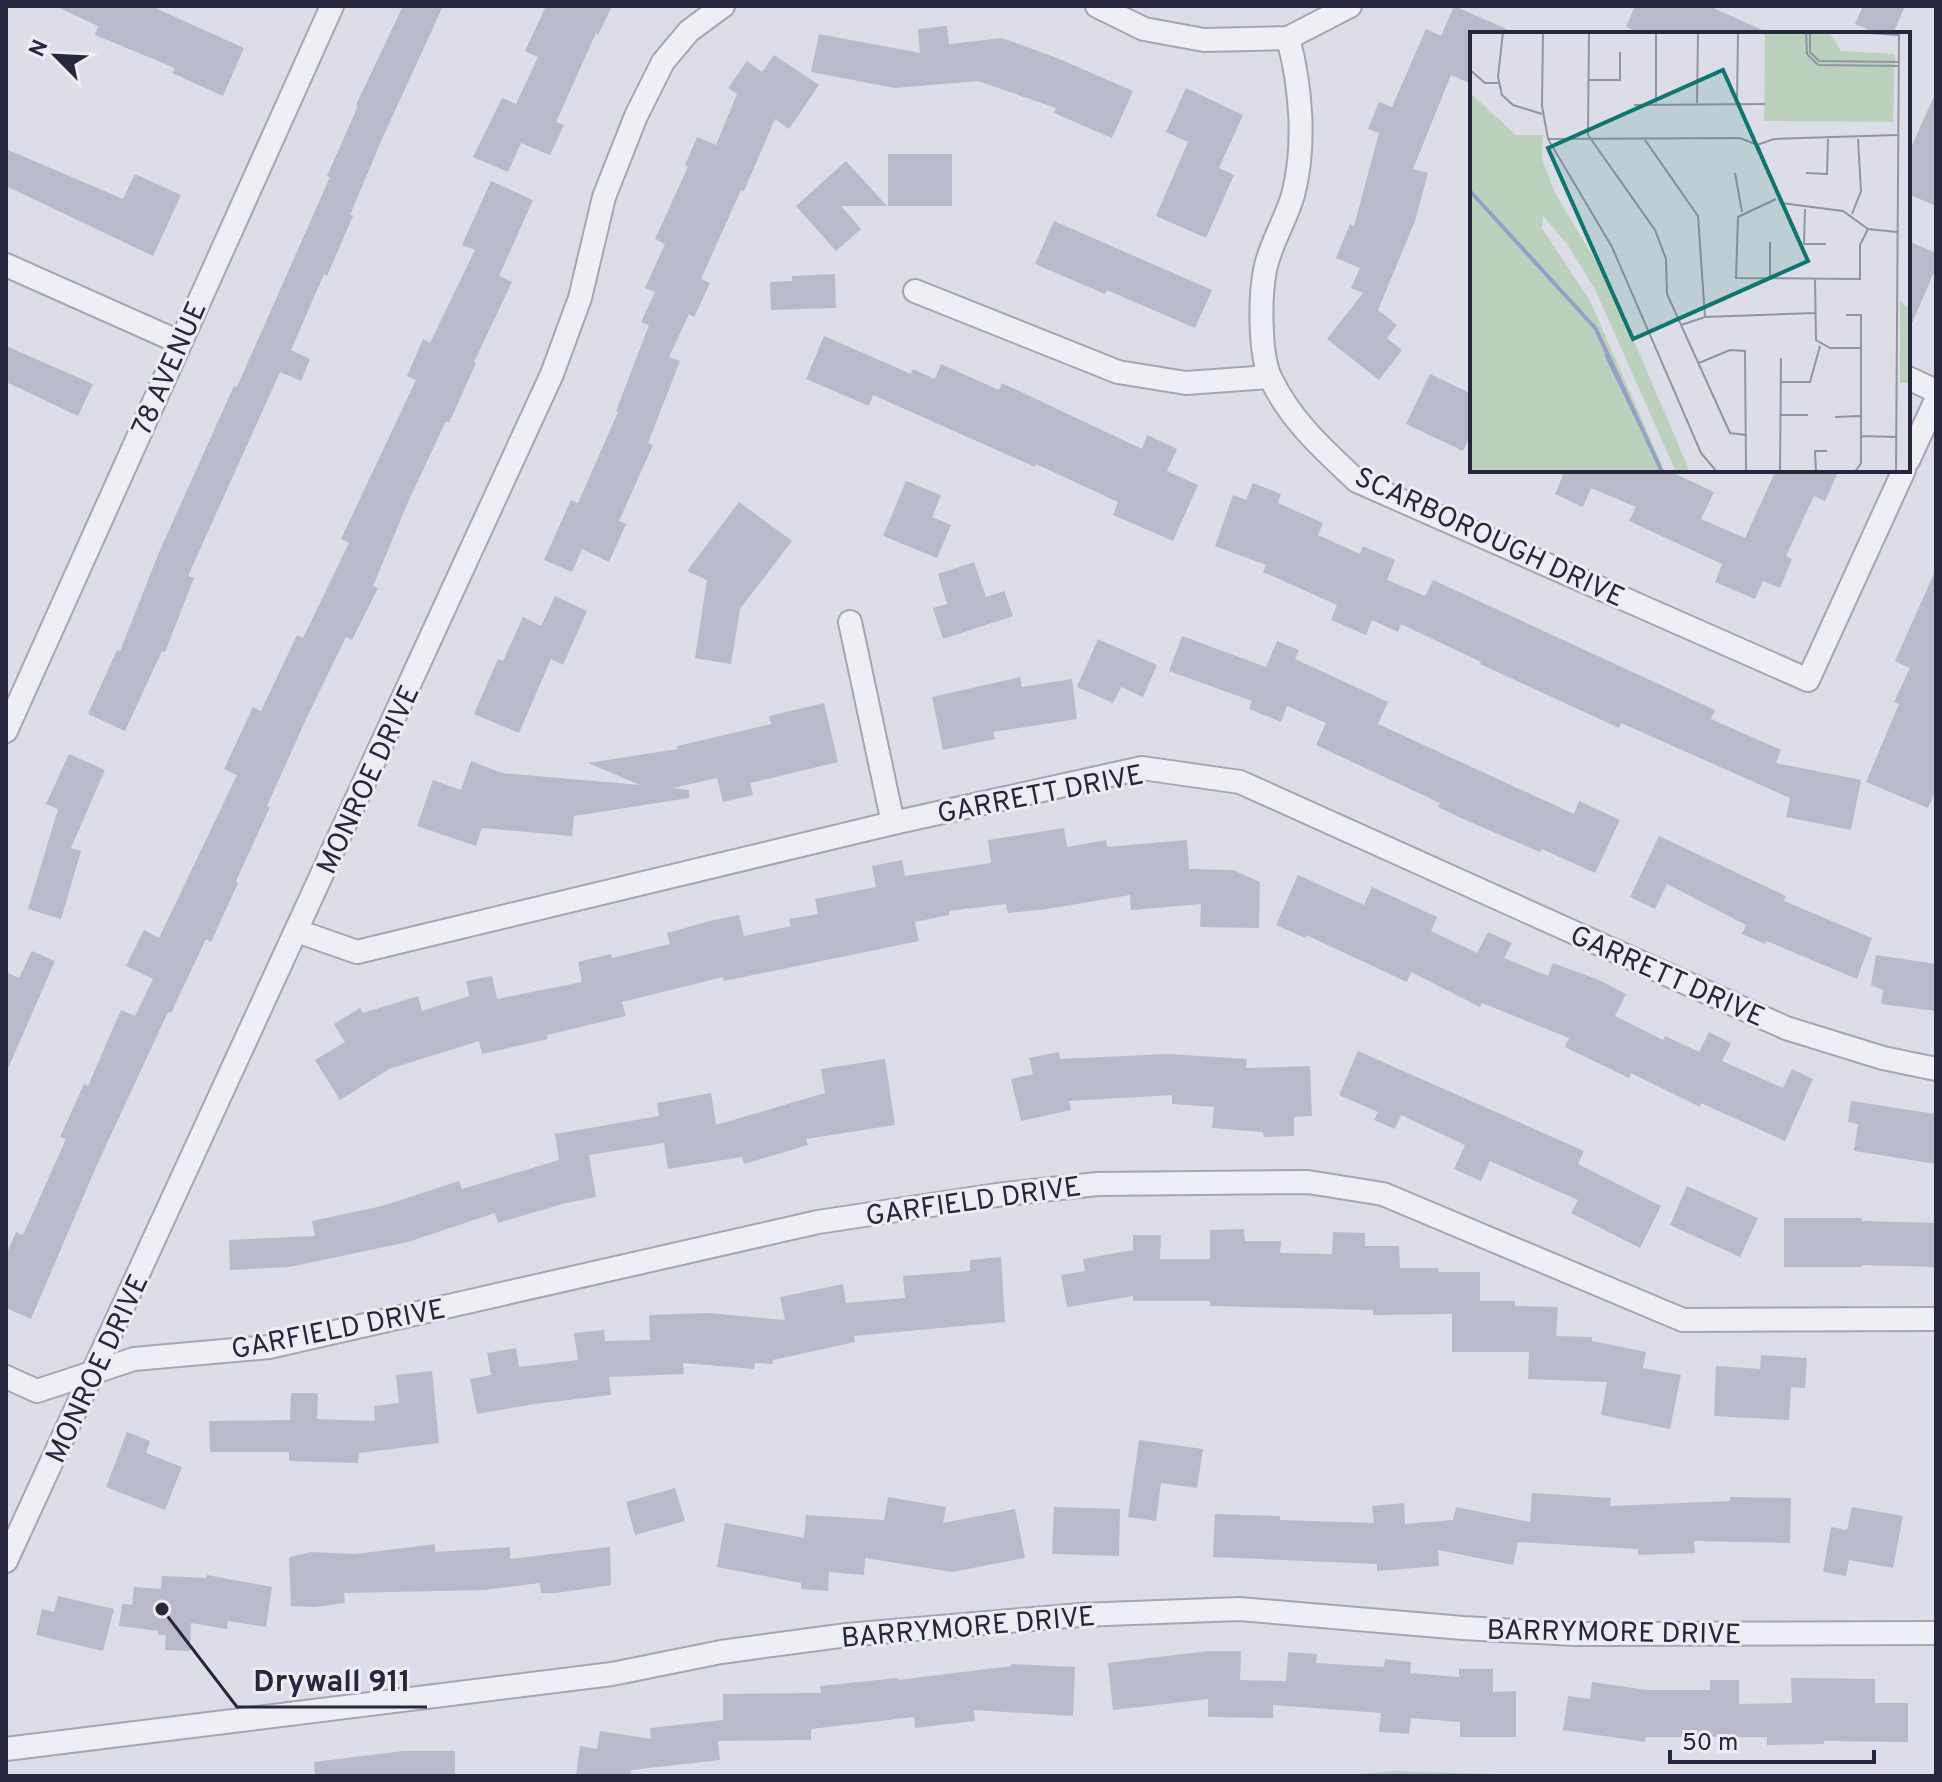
<svg xmlns="http://www.w3.org/2000/svg" width="1942" height="1782" font-family="Overpass,sans-serif">
  <style>
    .green { fill: #bcd1bd }
    .building { fill: #b9bac9 }
    .lines { fill: none; stroke-linecap: round; stroke-linejoin: round }
    .street-casing { stroke: #a5a6b4; stroke-width: 26 }
    .street { stroke: #eeeff5; stroke-width: 22 }
    .labels { text-anchor: middle; stroke-width: 6; stroke-linejoin: round; paint-order: stroke }
    .street-label { font-size: 28px; fill: #25273d; stroke: #ebecf4 }
    .inset-river { fill: none; stroke: #959fc8; stroke-width: 4 }
    .inset-road { fill: none; stroke: #9394a3; stroke-width: 2 }
    .view { fill: #0f766e; fill-opacity: 0.15; stroke: #0f766e; stroke-width: 4 }
    .inset-edge { fill: none; stroke: #25273d; stroke-width: 4 }
    .leader { fill: none; stroke: #25273d; stroke-width: 3 }
    .callout-dot { fill: #25273d; stroke: #ebecf4; stroke-width: 3 }
    .callout-label { font-size: 30px; text-anchor: middle; font-weight: bold; fill: #25273d; stroke: #ebecf4; stroke-width: 6; stroke-linejoin: round; paint-order: stroke }
  </style>
  <rect width="100%" height="100%" fill="#dcdde7"/>
  <path class="green" d="M1393,1771l181,5h-238z"/>
  <g class="building">
    <path d="M55,6h96l93,42 -21,48 -51,-23 3,-5 -80,-33 3,-9z"/>
    <path d="M403,6h40l-61,133 -32,76 3,1 -26,60 -3,-2 -33,76 19,9 -9,22 -21,-9 -92,204 6,2 -29,74 -3,-1 -37,80 -37,-17 29,-64 3,1 40,-101 74,-164 3,1 93,-210 -3,-1 31,-70 -2,-1z"/>
    <path d="M546,6h66l-14,29 -2,-2 -40,89 8,3 -14,30 -29,-12 -13,29 -35,-15 29,-59 14,6 22,-47 -13,-6z"/>
    <path d="M1454,6l64,28h-46v50l-21,-9 -38,94 15,4 -13,48 -37,89 19,15 -10,13 15,12 -23,30 -52,-41 36,-46 -12,-5 9,-20 -24,-10 14,-34 4,2 25,-93 -11,-4 11,-27 13,5 34,-78 15,7z"/>
    <path d="M1635,6h74l62,28h-130l-15,-7z"/>
    <path d="M1863,6h42l-12,28h-14l-24,-10z"/>
    <path d="M947,26l2,18 53,-6 55,20 76,33 -21,47 -58,-25 2,-5 -78,-27 -83,7 -84,-16 8,-38 101,19 -2,-24z"/>
    <path d="M774,55l45,30 -30,44 -14,-10 -31,72 -3,-1 -40,89 9,4 -16,34 -5,-3 -20,43 11,4 -32,82 5,2 -34,76 7,3 -17,38 -27,-13 -10,23 -28,-12 27,-60 7,3 40,-91 -2,-1 33,-86 -8,-3 14,-30 -10,-4 20,-44 -10,-5 33,-72 -3,-2 12,-28 19,8 21,-51 -9,-6 19,-27 15,11z"/>
    <path d="M1186,88l57,27 -24,53 15,7 -28,63 -50,-22 32,-74 -22,-10z"/>
    <path d="M1936,92v114l-28,-12v-40z"/>
    <path d="M6,149l117,50 12,-25 46,21 -28,61 -147,-70z"/>
    <rect x="888" y="154" width="64" height="52"/>
    <path d="M846,161l41,45h-46l20,23 -25,22 -40,-45z"/>
    <path d="M491,181l42,19 -34,76 13,6 -38,80 2,1 -27,60 -3,-2 -38,81 -35,84 5,2 -26,52 -6,-3 -39,80 -40,89 3,1 -34,74 2,2 -27,59 -5,-3 -35,74 -3,-1 -72,155 -65,152 -25,-11v-53l10,-23 7,3 43,-96 -6,-2 24,-53 4,2 33,-76 14,6 18,-37 -27,-13 18,-36 15,8 78,-163 -13,-6 29,-62 8,4 36,-76 6,3 46,-95 -8,-4 75,-159 -9,-4 16,-37 7,4 45,-93 -13,-5z"/>
    <path d="M1054,221l158,69 -17,38 -88,-38 -2,4 -70,-30z"/>
    <path d="M1908,241l28,12v15l-28,64z"/>
    <path d="M835,274l1,34 -65,2 -1,-28 22,-1v-5z"/>
    <path d="M824,336l87,38 2,-5 22,10 6,-15 58,26 3,-7 140,66 5,-14 30,14 -10,22 31,14 -25,56 -60,-26 5,-13 -82,-38 -1,3 -162,-72 -4,11 -63,-27z"/>
    <path d="M6,346l87,38 -15,32 -72,-34z"/>
    <path d="M1430,374l42,20v38l-9,19 -57,-27z"/>
    <path d="M1552,470h115l47,22 -13,27 44,19 31,-68h63l-14,31 -11,-5 -28,60 6,3 -12,29 -17,-7 -8,18 -40,-17 7,-18 -93,-43 7,-14 -45,-19 -8,19 -28,-13 8,-19z"/>
    <path d="M906,481l35,14 -9,22 19,8 -14,33 -54,-22z"/>
    <path d="M1253,483l28,11 -3,9 45,20 -5,12 42,19 3,-8 32,14 -8,20 38,16 8,-16 282,130 -4,9 70,31 -5,13 85,17 -10,50 -65,-13 4,-19 -169,-75 -2,5 -139,-64 1,-2 -80,-38 -3,8 -26,-12 -6,15 -35,-15 6,-15 -74,-33 3,-7 -51,-19 18,-51 13,5z"/>
    <path d="M739,502l53,39 -52,68 -9,55 -36,-6 12,-78 -20,-9z"/>
    <path d="M974,562l12,35 18,-6 9,25 -70,23 -10,-31 14,-4 -9,-30z"/>
    <path d="M1936,569v220l-8,19 -62,-26 33,-78 -5,-2 16,-34 -15,-7z"/>
    <path d="M555,596l32,15 -24,54 -12,-6 -32,74 -45,-19 24,-55 5,2 20,-44 18,9z"/>
    <path d="M1182,636l84,31 11,-26 22,9 -4,9 93,43 -10,22 196,90 5,-13 41,19 -25,53 -53,-24 -2,3 -77,-33 -25,-12 2,-4 -124,-58 10,-22 -39,-17 -6,16 -32,-13 3,-8 -83,-30z"/>
    <path d="M1098,639l59,26 -14,32 -22,-10 -8,16 -36,-16z"/>
    <path d="M1020,677l2,10 50,-8 5,40 -84,13 2,7 -52,11 -11,-53z"/>
    <path d="M824,703l14,59 -88,21 3,12 -30,7 -6,-24 -44,10 16,2v8l-115,18 -2,20 -90,-8 -6,18 -59,-20 16,-46 28,10 10,-29 31,12 138,12 -52,-22 90,-14 -1,-3 94,-22 -2,-8z"/>
    <path d="M69,754l36,16 -34,78 10,3 -20,68 -33,-10 30,-100 -12,-5z"/>
    <path d="M1064,828l3,19 39,-7 1,7 80,-7 2,29 44,1 27,12 -1,46 -59,-1 1,-23 -70,6 -1,-15 -83,14 -39,4 -2,-9 -57,7v4l-34,7 4,19 -195,40 -1,-4 -101,25 4,14 -79,19 1,4 -66,15 -3,-13 -90,28 -49,31 -25,-40 30,-18 -11,-18 26,-16 3,5 55,-17 4,15 47,-15 -3,-15 26,-5 5,23 85,-17 -4,-20 33,-8 1,4 58,-14 -3,-11 43,-12 29,-6 5,21 47,-10 -2,-7 29,-5 -3,-15 61,-12 -4,-21 30,-6 3,16 86,-13 -3,-23z"/>
    <path d="M1659,836l127,60 -2,5 88,37 -15,41 -90,-38 -2,3 -23,-10 4,-9 -79,-41 -12,25 -25,-12z"/>
    <path d="M1298,875l66,30 8,-18 65,30 -6,14 46,22 11,-21 24,11 -8,15 44,18 5,-13 46,17 27,14 -11,22 48,24 2,-4 34,16 10,-20 22,11 -9,18 61,27 9,-19 21,10 -28,62 -84,-38 -1,4 -69,-34 -2,5 -64,-31 4,-9 -87,-35 -2,4 -69,-35 -4,10 -101,-47 -1,3 -29,-13z"/>
    <path d="M32,951l23,10 -49,112v-101l13,6z"/>
    <path d="M1876,955l60,9v47l-55,-7 2,-14 -12,-5z"/>
    <path d="M1358,1051l226,100 -6,13 83,42 -21,42 -69,-35 7,-13 -88,-39 -9,20 -27,-12 11,-24 -64,-30 -6,14 -21,-9 4,-8 -39,-17z"/>
    <path d="M1059,1052l1,7 108,-5 79,5 -1,9 64,-2 2,50 -18,1v19l-30,1 -1,-5 -51,-4 2,-21 -42,-3v-9l-103,6 2,9 -50,11 -10,-42 22,-5 -4,-16z"/>
    <path d="M885,1059l10,66 -89,14 2,6 -64,19 -2,-7 -74,12 -4,-26 -75,12 7,42 -30,6 -68,20 -3,-10 -87,29 -119,25 -59,3 -1,-30 86,-4 -3,-15 70,-15 77,-25 3,8 97,-29 -4,-26 104,-18 -2,-13 54,-10 5,32 109,-32 -4,-24z"/>
    <path d="M1851,1101l85,13v50l-82,-13 4,-27 -10,-2z"/>
    <path d="M1687,1186l71,32 -18,39 -70,-32z"/>
    <path d="M1784,1218h78v3l74,2v44l-74,-2v2h-78z"/>
    <path d="M1244,1229l1,12h36l-1,12 52,1 1,-22 32,1v13h34l1,22h38l1,4h41v29h35v5l43,1 -2,29 36,1v4l54,11 -3,16 38,7 -11,54 -69,-14 6,-33 -79,-3 1,-27h-77v-38l-79,1v-5l-163,-4v-5h-77v-5l-66,11 -6,-32 24,-4 -2,-12 50,-9v-15h28l-1,24h50v-29z"/>
    <path d="M1001,1257l4,65 -151,14 1,6 -82,18 -1,4 -17,-1 -1,6 -71,-6 1,11 -75,3 2,18 -77,9 -57,10 -7,-35 21,-4 -4,-22 29,-5 3,19 59,-7 -4,-27 30,-3 1,11 45,-1 -1,-25 59,-2 77,7 -5,-23 63,-13 3,19 59,-5 -2,-22 67,-5v-11z"/>
    <path d="M1761,1355l46,3 -2,30 -14,-1 -2,33 -75,-4 2,-50 44,3z"/>
    <path d="M432,1371l7,72 -80,10 -1,10 -69,-2v-9h-79l-1,-31 81,-1 1,-27h27l-1,26 58,2 -1,-15 25,-3 -3,-28z"/>
    <path d="M127,1432l23,9 -4,12 36,14 -17,43 -59,-23z"/>
    <path d="M1139,1440l64,9 -6,39 -36,-5 -5,38 -28,-4z"/>
    <path d="M675,1488l10,33 -50,14 -9,-33z"/>
    <path d="M1532,1493l79,5 -1,8 120,-5v-4l61,1 -1,45 -96,-2 1,12 -57,2v-6l-120,-7 -5,23 -75,-15 1,16 -62,5v-7l-164,-7 2,-43 65,2v4l94,3 -2,-17 32,-3 1,21 48,-4 3,-13 74,15z"/>
    <path d="M888,1497l58,10 -3,16 72,-14 10,49 -73,14 -87,-14 -1,17 -35,-3 -1,19 -27,-2v-6l-84,-16 8,-44 79,15 2,-23 78,5z"/>
    <path d="M1054,1507l66,2 -1,47 -67,-2z"/>
    <path d="M1852,1507l51,9 -10,52 -44,-8 -3,16 -23,-4 8,-45 16,3z"/>
    <path d="M435,1544v8l75,-5v12l100,-12 1,38 -55,8h-15l-1,-10 -55,7 -141,3 1,10 -30,4 -24,-1 -2,-49 23,-5 43,2z"/>
    <path d="M207,1575l65,12 -6,40 -38,-6 -1,8 -36,-6 -1,28 -25,-1 1,-15h-8v-4l-39,-5 3,-22 10,1 2,-18 27,2 1,-13 44,2z"/>
    <path d="M58,1596l56,13 -11,42 -67,-16 6,-26 12,3z"/>
    <path d="M1209,1651h32l-1,29 46,1 2,-29 29,2 -1,9 68,4 1,-8 26,3 -1,11 49,4v-8h34v23l23,-1v46h-56v-15l-49,-4 -2,16 -30,-2 2,-19 -108,-8v13l-65,-1v-18l-95,11 -5,-47z"/>
    <path d="M1011,1664l64,3 -2,49 -99,-6 1,11 -60,7 -1,-11 -103,12v11l-93,1 2,19 -89,10 -1,6h-54l4,-30 17,3 3,-18 51,8 -1,-11 73,-8v-26l98,-1 -1,-7 78,-8v2l113,-14z"/>
    <path d="M1791,1678l84,1v24h33v39l-84,-1v3l-57,1v-8h-121l-1,5 -82,-12 5,-34 22,3 2,-17 55,8h63v-10h29v24l53,-1z"/>
    <path d="M403,1751h52v25h-140l-1,-14z"/>
  </g>
  <g class="lines">
    <g class="street-casing">
      <g id="street">
        <path d="M1097,6l47,23 60,11 84,-2 62,-32"/>
        <path d="M1288,38c13,48 18,108 5,157 -7,25 -23,49 -28,75 -5,26 -6,85 6,109 20,42 53,71 86,102l451,199 96,-210"/>
        <path d="M6,265l173,77"/>
        <path d="M915,291l203,81 68,11 83,-6"/>
        <path d="M1908,378l28,13"/>
        <path d="M1908,461l28,-61"/>
        <path d="M850,622l43,201"/>
        <path d="M6,731l326,-725"/>
        <path d="M297,931l60,21 536,-129 249,-55 98,14 546,246 97,30 53,11"/>
        <path d="M6,1377l31,14 97,-32 135,-12 549,-125 179,-27 100,-11 211,-2 75,12 300,126 253,-1"/>
        <path d="M6,1561l546,-1187 28,-76 24,-101 32,-81 27,-54 26,-31 34,-25"/>
        <path d="M6,1749l606,-75 109,-22 126,-17 233,-20 159,-6 224,19 111,6 362,-1"/>
      </g>
    </g>
    <use href="#street" class="street"/>
  </g>
  <g class="labels">
    <g class="street-label">
      <text transform="translate(168 368) rotate(-66)" y="10">78 AVENUE</text>
      <text transform="translate(1490 536) rotate(25)" y="10">SCARBOROUGH DRIVE</text>
      <text transform="translate(367 779) rotate(-65)" y="10">MONROE DRIVE</text>
      <text transform="translate(1040 793) rotate(-11)" y="10">GARRETT DRIVE</text>
      <text transform="translate(1668 975) rotate(24)" y="10">GARRETT DRIVE</text>
      <text transform="translate(973 1200) rotate(-8)" y="10">GARFIELD DRIVE</text>
      <text transform="translate(338 1328) rotate(-11)" y="10">GARFIELD DRIVE</text>
      <text transform="translate(96 1368) rotate(-65)" y="10">MONROE DRIVE</text>
      <text transform="translate(968 1626) rotate(-5)" y="10">BARRYMORE DRIVE</text>
      <text transform="translate(1614 1631) rotate(1)" y="10">BARRYMORE DRIVE</text>
    </g>
  </g>
  <g transform="translate(1470 32)">
    <rect width="440" height="440" fill="#dcdde7"/>
    <path d="M295,0h64l12,19 54,3 -2,68 -129,-1zM0,61l46,42h27l-1,24 13,34 55,92 80,187h-14l-81,-183 -28,-45 -24,-28 -1,12 48,73 75,171h-195zM430,267l6,8 4,-4v80h-10z" fill="#bcd1bd"/>
    <path class="inset-river" d="M0,159l126,138 66,143M136,322l40,83"/>
    <path class="inset-road" d="M33,0l-5,45 4,18 11,10 29,9M73,0l-1,74 6,33 64,108 89,206 16,19M119,0l-1,103 67,95 11,29 1,35 63,139 16,2M336,0l1,22 11,11 80,1M340,0v20l9,9 80,1M383,0l46,3M0,38l15,13h13M119,48h31v-28M186,71v-71M227,71l1,-71M267,71l1,-71M164,73l131,-1M78,107l192,-1 17,7 17,-6 123,-4M175,108l53,76 7,101M288,113l23,58 62,8 25,18 29,3M265,141l7,39M336,141l21,1 1,-35M306,167l-38,18 -2,61 124,1v-34l8,-16M335,177l-1,35h22M382,182l9,-23 -3,-52M300,246v-36M345,247l1,61 14,8h31M376,283h15v148l-6,9M211,293l24,-8 110,-4M229,331l31,-13 15,1 1,121M311,350h29l10,-36M311,383h27M365,385l25,-1M391,404l35,1M310,440l1,-114M346,440l-1,-21h12M426,440l3,-440"/>
    <path class="view" d="M253,38l85,191 -175,78 -85,-191z"/>
    <rect width="440" height="440" class="inset-edge"/>
  </g>
  <path class="leader" d="M162 1609L237 1707H427"/>
  <circle class="callout-dot" cx="162" cy="1609" r="8"/>
  <g class="callout-label">
    <text x="332" y="1691">Drywall 911</text>
  </g>
  <rect width="1942" height="1782" fill="none" stroke="#25273d" stroke-width="16"/>
  <g transform="translate(56 56) rotate(294)" stroke="#ebecf4" stroke-width="6" paint-order="stroke">
  <path d="M0-6L14 30L0 20L-14 30Z" fill="#25273d"/>
  <text y="-12" font-size="22" font-weight="bold" text-anchor="middle" fill="#25273d">N</text>
  </g>
  <path d="M1670 1750v12h204v-12" fill="none" stroke="#25273d" stroke-width="4"/>
  <text x="1682" y="1750" font-size="24" fill="#25273d" stroke="#ebecf4" stroke-width="6" paint-order="stroke">50 m</text>
</svg>
